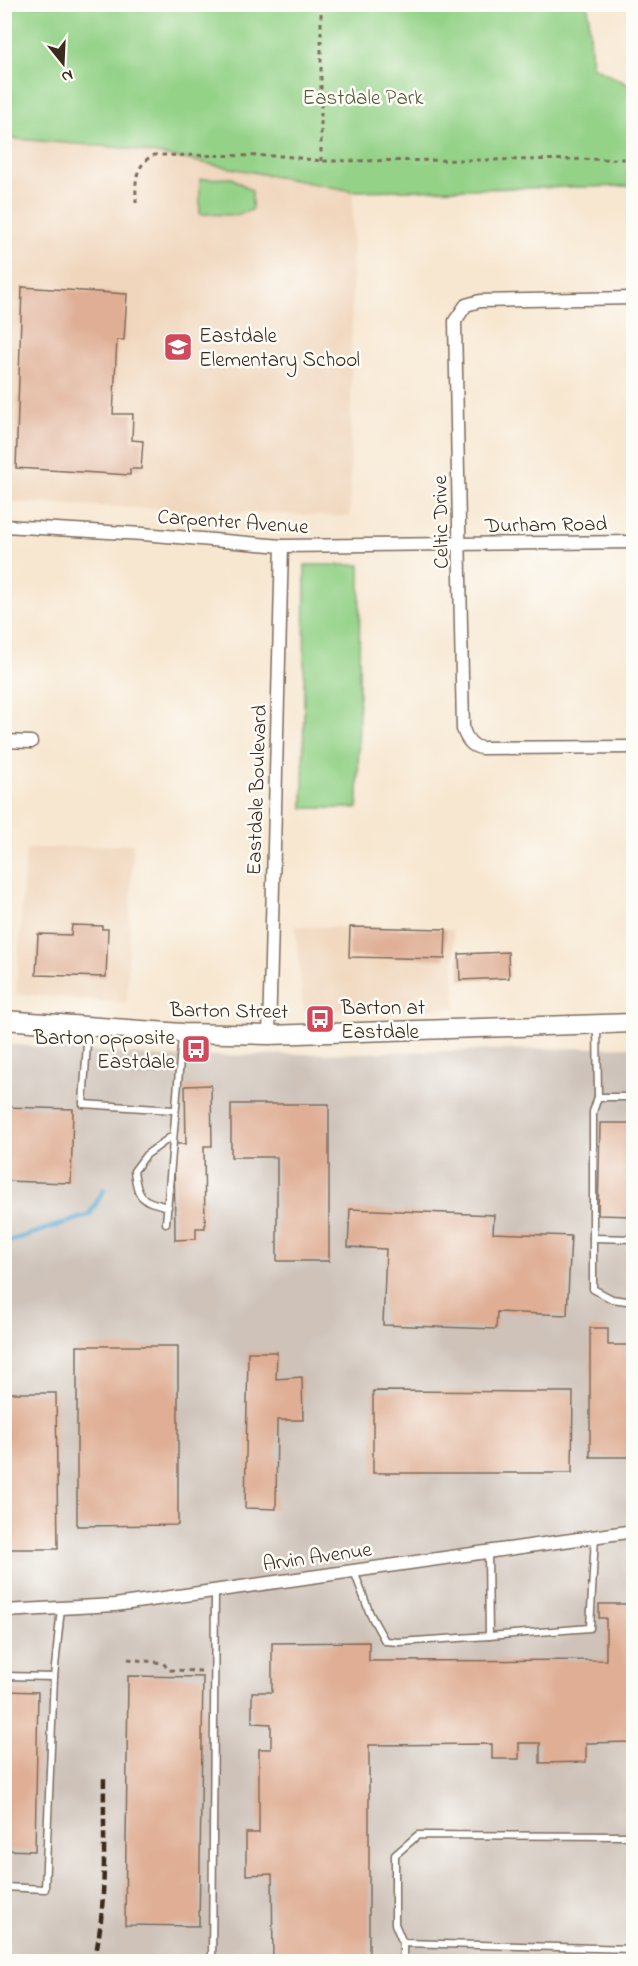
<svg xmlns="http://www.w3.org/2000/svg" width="638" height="1966" font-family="'Indie Flower',sans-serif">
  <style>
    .built { fill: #f0d6bc }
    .industrial { fill: #cec2b9 }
    .green { fill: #94d288; stroke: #687e53; stroke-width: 1.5 }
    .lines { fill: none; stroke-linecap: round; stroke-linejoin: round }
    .stream { stroke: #4da5ca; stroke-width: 5 }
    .building { fill: #dfae94 }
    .service-casing { stroke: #7d6c5d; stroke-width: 9 }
    .minor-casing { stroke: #7d6c5d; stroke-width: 15 }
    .secondary-casing { stroke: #7d6c5d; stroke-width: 21 }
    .path { stroke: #7d6c5d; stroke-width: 3; stroke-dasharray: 4.5 4.5; stroke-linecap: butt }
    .service { stroke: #fff; stroke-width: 6 }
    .minor { stroke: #fff; stroke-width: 12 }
    .secondary { stroke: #fff; stroke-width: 18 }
    .rail { stroke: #3b2a1e; stroke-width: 4.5; stroke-dasharray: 9 4.5; stroke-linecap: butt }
    .labels { text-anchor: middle; stroke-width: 5; stroke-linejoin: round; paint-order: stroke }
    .park-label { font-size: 21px; fill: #565c3e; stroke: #fdfcf7 }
    .poi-label { font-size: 21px; fill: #3b2a1e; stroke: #fdfcf7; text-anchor: start }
    .street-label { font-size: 21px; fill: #3b2a1e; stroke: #fdfcf7 }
  </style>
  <rect width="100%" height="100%" fill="#fdfcf7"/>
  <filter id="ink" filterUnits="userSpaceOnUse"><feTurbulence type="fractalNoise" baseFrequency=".0167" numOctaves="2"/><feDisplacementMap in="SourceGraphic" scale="12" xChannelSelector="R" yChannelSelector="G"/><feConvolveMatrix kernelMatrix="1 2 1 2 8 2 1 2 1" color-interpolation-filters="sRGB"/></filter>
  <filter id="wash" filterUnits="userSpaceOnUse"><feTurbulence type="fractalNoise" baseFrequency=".008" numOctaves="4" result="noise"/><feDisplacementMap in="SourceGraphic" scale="24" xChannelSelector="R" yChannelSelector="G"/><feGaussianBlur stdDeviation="1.35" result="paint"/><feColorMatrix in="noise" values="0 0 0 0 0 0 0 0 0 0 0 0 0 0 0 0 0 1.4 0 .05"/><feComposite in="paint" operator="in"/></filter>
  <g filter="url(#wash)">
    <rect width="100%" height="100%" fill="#f7e7d1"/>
    <g class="built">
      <path d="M5,138l120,10 228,43 -3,326 -345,-15z"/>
      <path d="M133,844l-6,159 -111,-9 10,-145z"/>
      <path d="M295,926l158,4 3,78 -152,3z"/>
    </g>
    <path class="industrial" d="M4,1044l165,13 464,-10v914h-628z"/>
    <g class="green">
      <path d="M4,5h584l4,61 41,21v99l-280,5 -228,-43 -120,-10z"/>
      <path d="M232,178l20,13v19l-16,5 -36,-1v-35z"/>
      <path d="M305,565h55l-2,243h-55z"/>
    </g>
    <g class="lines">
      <path class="stream" d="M4,1243l85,-28 15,-25"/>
    </g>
    <g id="blocks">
      <g class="building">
        <path d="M22,287l105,7 -3,46h-7l-4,74h20l-1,26 11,1 -2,28h-11v6l-114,-7z"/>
        <path d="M72,925l30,1v3h6l-2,48 -70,-2 2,-41 33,1z"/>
        <path d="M350,927l96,2 -1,30 -96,-2z"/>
        <path d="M508,952l1,26 -49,2 -1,-26z"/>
        <path d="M211,1085l1,61h-8l1,82h-9v11l-21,1 -1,-96h12l-1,-58z"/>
        <path d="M231,1104h98v157h-52v-104h-46z"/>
        <path d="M4,1107l69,2 -2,74 -67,-2z"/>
        <path d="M600,1123h34v93l-36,-1z"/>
        <path d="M350,1209l144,6 -1,18 78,3 -4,79 -70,-3 -1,17 -113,-4 3,-76 -38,-2z"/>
        <path d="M590,1328h18v17h26v112h-44z"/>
        <path d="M77,1346h101v179l-101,1z"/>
        <path d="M248,1352h29l-1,27 26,-2 1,43h-26l-1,89 -31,-1z"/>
        <path d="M373,1391l200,1 -1,81h-199z"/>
        <path d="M4,1393h52l2,156h-54z"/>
        <path d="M599,1604h35v138l-48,1v19l-46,1v-20h-21v16h-27v-15l-123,1v217h-96l-1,-88 -26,1v-42h13v-84h12v-25l-19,-1v-31h20v-49l97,-1v19l237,-1v-42h-7z"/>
        <path d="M128,1676l75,1 -4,249 -74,-1z"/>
        <path d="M4,1691l34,1 -3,159 -31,-1z"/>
      </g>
    </g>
  </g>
  <g filter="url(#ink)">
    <use href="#blocks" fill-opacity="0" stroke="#7d6c5d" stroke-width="1.5"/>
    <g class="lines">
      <g class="service-casing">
        <g id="service">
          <path d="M597,1025l1,72h36"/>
          <path d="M88,1028l-5,76 90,6"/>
          <path d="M598,1097l-5,15v177l19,10 22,3"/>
          <path d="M168,1207c-27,-7 -30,-7 -34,-36l12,-16 26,-19"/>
          <path d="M166,1223l16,-187"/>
          <path d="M593,1238l41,1"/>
          <path d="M488,1552l1,84 101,-8 5,-91"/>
          <path d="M354,1571l16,43 15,27 14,1 90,-6"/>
          <path d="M4,1676l50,1 7,-69"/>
          <path d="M4,1887l41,2 9,-212"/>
          <path d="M403,1943l-8,-19v-69l23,-20 216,1"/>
          <path d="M212,1962l3,-371"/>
          <path d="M403,1962v-19l231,6"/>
        </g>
      </g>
      <g class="minor-casing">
        <g id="minor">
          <path d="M634,298l-154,3 -14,4 -11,16 8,408c3,9 8,18 19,19l152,-1"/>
          <path d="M4,526l139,8 139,12 352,-4"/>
          <path d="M4,741l27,1"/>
          <path d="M269,1035l13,-489"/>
          <path d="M4,1611l111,-6 519,-74"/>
        </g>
      </g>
      <g class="secondary-casing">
        <path id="secondary" d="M4,1020l178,13 87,2 365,-12"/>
      </g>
      <g class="path">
        <path d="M321,4v157"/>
        <path d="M136,203c0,-22 -3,-33 16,-48l132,1 37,5 313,-2"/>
        <path d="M128,1659l35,4 6,7 34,1"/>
      </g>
      <use href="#service" class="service"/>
      <use href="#minor" class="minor"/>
      <use href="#secondary" class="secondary"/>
      <path class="rail" d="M94,1962c14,-60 9,-125 10,-186"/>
    </g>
  </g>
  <defs>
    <g id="school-square" transform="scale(1.5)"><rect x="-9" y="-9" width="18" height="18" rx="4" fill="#d1495b" stroke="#fdfcf7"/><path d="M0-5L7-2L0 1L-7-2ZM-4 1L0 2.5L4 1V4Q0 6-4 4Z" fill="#fff"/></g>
    <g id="bus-square" transform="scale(1.5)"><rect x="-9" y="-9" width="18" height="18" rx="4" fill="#d1495b" stroke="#fdfcf7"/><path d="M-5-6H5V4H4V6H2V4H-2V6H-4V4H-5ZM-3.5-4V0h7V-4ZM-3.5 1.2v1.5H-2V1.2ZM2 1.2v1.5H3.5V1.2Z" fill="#fff"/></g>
  </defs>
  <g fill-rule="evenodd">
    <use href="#school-square" x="178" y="347"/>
    <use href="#bus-square" x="320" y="1019"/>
    <use href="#bus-square" x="196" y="1049"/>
  </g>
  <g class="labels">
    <g class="park-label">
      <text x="363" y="104">Eastdale Park</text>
    </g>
    <g class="poi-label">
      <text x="199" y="342">Eastdale<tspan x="199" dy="24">Elementary School</tspan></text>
      <text x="341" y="1014">Barton at<tspan x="341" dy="24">Eastdale</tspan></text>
      <text x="175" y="1044" text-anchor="end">Barton opposite<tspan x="175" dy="24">Eastdale</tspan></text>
    </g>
    <g class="street-label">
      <text transform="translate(233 521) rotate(4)" y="7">Carpenter Avenue</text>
      <text transform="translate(440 522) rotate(-91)" y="7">Celtic Drive</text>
      <text transform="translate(546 524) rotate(-1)" y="7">Durham Road</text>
      <text transform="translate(256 790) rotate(-88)" y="7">Eastdale Boulevard</text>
      <text transform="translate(229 1010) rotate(1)" y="7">Barton Street</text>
      <text transform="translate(317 1556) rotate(-8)" y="7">Arvin Avenue</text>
    </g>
  </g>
  <rect width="638" height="1966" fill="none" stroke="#fdfcf7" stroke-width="24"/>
  <g transform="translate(63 63) rotate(162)" stroke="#fdfcf7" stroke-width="4.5" paint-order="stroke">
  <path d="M0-4.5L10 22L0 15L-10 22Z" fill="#3b2a1e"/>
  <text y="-9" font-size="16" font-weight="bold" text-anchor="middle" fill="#3b2a1e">N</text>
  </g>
</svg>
